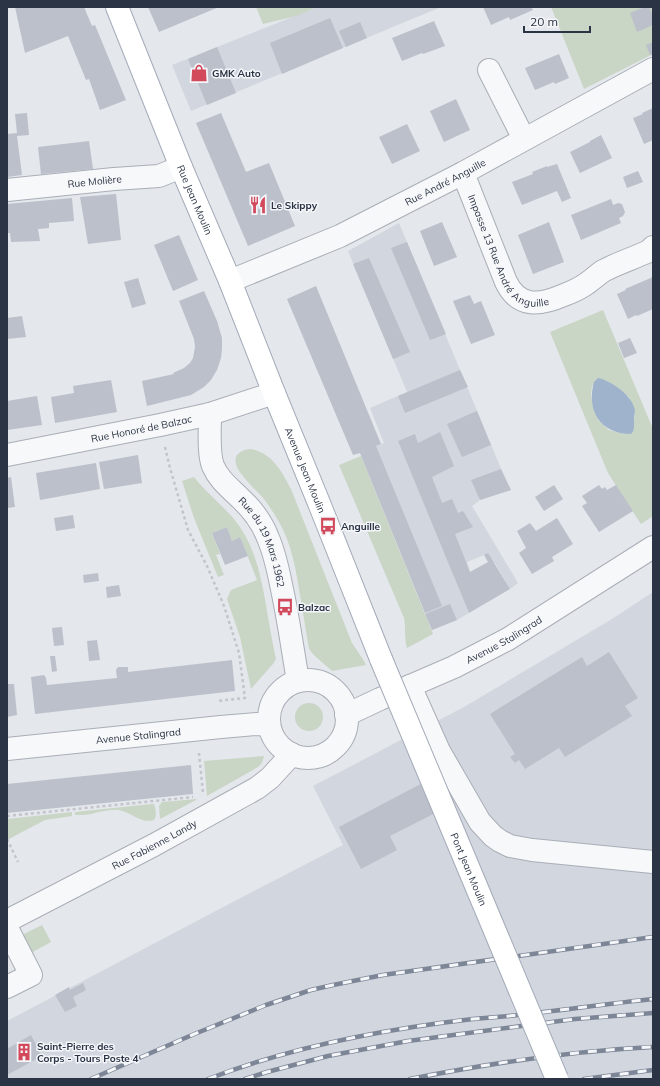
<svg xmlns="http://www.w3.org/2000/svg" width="660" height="1086" font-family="Mulish,sans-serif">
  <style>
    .built { fill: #d2d6de }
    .green { fill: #c9d6c5; fill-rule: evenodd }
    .water { fill: #9fb4cc }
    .building { fill: #bbc0ca }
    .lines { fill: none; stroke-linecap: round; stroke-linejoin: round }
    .minor-casing { stroke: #a9aeb7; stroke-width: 24 }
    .major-casing { stroke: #a3abb8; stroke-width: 24 }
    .path { stroke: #c2c5cb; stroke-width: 2.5; stroke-dasharray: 3 3; stroke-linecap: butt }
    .minor { stroke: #f7f8fa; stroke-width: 22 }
    .major { stroke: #fff; stroke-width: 22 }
    .rail-casing { stroke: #7d8696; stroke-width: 4.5 }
    .rail { stroke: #f4f6f9; stroke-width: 3; stroke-dasharray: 9; stroke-linecap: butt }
    .major-bridge-casing { stroke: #a3abb8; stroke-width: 24; stroke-linecap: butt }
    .major-bridge { stroke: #fff; stroke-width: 22 }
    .labels { text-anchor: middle; stroke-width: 3; stroke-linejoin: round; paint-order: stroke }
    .poi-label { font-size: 10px; font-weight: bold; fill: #2b3445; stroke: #f4f6f9; text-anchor: start }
    .street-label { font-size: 10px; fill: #2b3445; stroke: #f4f6f9 }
  </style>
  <rect width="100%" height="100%" fill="#e4e7ec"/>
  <g class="built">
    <path d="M317,7h124l-250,104 -19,-46z"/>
    <path d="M399,223l108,260 4,7 -31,10 -8,6 46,77 -8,6 -15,-26 -2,1 -9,-9 -17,7 3,10 -15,7 14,34 -12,7 -25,10 -72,-177 24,-10 -14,-35 37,-16 -59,-141z"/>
    <path d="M653,592v487h-646v-58l222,-117 114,-59 -30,-59 151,-79 148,-88z"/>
  </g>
  <g class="green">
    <path d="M256,7h61l-21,9 -33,8z"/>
    <path d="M551,7h102v47l-69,35z"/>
    <path d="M603,310l50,119v87l-12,8 -33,-51 -26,-63 -32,-78zM601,379l15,8 13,10 6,15 -2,20 -2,2 -11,-1 -11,-3 -10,-9 -7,-18 -1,-9 1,-8z"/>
    <path d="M250,449c22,3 32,23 41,40l61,154 12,18 2,4 -34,6 -16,-14 -4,-4 -3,-4c-3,-18 -6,-36 -9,-54 -4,-25 -8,-50 -21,-73 -4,-7 -10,-16 -15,-23 -7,-8 -26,-25 -28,-35 -3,-10 6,-14 14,-15z"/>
    <path d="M361,456l72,178 -26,14c-3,-10 -1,-20 -3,-30l-65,-153z"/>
    <path d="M194,477c14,18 33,31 46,50 16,24 21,50 26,78 3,18 6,36 10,54l-3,5 -22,25 -11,-52 -13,-38 4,-9 26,-10 -17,-43 -8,4 -5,-14 -15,6 8,21 -4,1 8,20 -6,2 -24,-59 -12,-37z"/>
    <circle cx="309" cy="717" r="14"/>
    <path d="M264,756l-2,7 -4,4 -51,29 -3,-35z"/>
    <path d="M197,799l-1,1 -36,19 -1,-13 3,-4z"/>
    <path d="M152,804h2c2,5 3,12 0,16 -14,4 -21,-7 -35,-10 -10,-1 -19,2 -28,4 -5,1 -11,1 -16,1v-3z"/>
    <path d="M72,812v4l-27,4 -38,20v-21z"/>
    <path d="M42,925l9,17 -20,11 -9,-18z"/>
  </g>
  <path class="water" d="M598,378c12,2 33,17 36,29 2,4 0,8 0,13 0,5 1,11 -3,14 -31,0 -45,-24 -37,-52z"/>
  <g class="building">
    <path d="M15,7h69l8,19 3,-1 31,75 -26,10 -11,-31 -3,1 -18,-44 -43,17z"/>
    <path d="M148,7h71l-60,25z"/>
    <path d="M483,7h48l2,3 -23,10 -1,-3 -18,8z"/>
    <path d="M645,7h4l4,9v9l-16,7 -7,-19z"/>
    <path d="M330,18l13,30 -61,26 -12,-31z"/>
    <path d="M434,21l11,25 -22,8 -1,-1 -20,8 -10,-23z"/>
    <path d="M360,22l7,16 -21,9 -7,-16z"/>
    <path d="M653,42v12l-3,1 -4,-10z"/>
    <path d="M217,47l19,46 -29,12 -19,-46z"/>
    <path d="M559,54l10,24 -14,6 -1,-2 -19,8 -10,-22z"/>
    <path d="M456,99l14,31 -26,12 -14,-31z"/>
    <path d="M653,108v32l-9,4 -11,-26 10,-4 -1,-1z"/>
    <path d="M27,113l2,22 -12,1 5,39 -15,2v-43l10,-1 -2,-19z"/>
    <path d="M221,113l25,59 23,-9 26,63 -47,20 -52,-123z"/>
    <path d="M407,124l13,27 -28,13 -13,-27z"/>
    <path d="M601,135l11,23 -32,15 -10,-21 20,-10v-1z"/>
    <path d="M89,141l4,28 -52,5 -3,-27z"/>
    <path d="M557,164l14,34 -9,4 -5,-11 -35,14 -10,-23 21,-8 -1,-2 15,-6v1z"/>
    <path d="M638,171l5,11 -16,6 -4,-11z"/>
    <path d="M116,194l5,46 -33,4 -8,-47z"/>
    <path d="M72,198l2,23 -25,2v5l-11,1 2,12 -29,1 -1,-9h-3v-29z"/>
    <path d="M611,199l2,6 5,-2 4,1 3,8 -2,4 -4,2 2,5 -40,17 -10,-25z"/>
    <path d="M442,222l15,35 -23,9 -14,-35z"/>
    <path d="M549,222l15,40 -31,12 -15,-39z"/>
    <path d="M179,235l19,45 -25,11 -19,-46z"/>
    <path d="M407,242l39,92 -16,6 -39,-92z"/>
    <path d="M369,258l41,94 -17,7 -40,-95z"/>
    <path d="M653,277v32l-16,7 -1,-1 -8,4 -11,-25 9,-4 -1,-1z"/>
    <path d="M138,278l8,26 -14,4 -8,-26z"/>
    <path d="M316,286l65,158 -5,2 66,160 -17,7 -65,-160 -7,2 -66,-156z"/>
    <path d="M204,291l13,30 5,17v11l-1,9 -4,12 -6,10 -7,7 -13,8 -44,11 -5,-25 32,-7 -1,-1 11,-5 6,-5 3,-5 2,-11 -1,-8 -15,-38z"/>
    <path d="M470,295l4,9 7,-3 14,34 -24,9 -18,-43z"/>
    <path d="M22,316l4,21 -19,2v-21z"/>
    <path d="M630,338l7,15 -13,5 -6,-15z"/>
    <path d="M460,370l8,17 -63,26 -7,-17z"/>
    <path d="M111,380l6,32 -62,11 -4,-26 23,-4 -1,-7z"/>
    <path d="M37,396l5,29 -35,5v-29z"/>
    <path d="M477,411l14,34 -29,12 -15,-33z"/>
    <path d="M440,432l14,34 -22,11 10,26 10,-4 6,14 5,-2 10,16 -18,7 15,38 18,-10 -4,-7 4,-2 22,36 -41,24 -71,-172 17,-7 3,9z"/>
    <path d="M138,455l4,28 -38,6 -5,-27z"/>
    <path d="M96,463l4,26 -60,11 -4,-27z"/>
    <path d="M501,469l10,21 -31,10 -9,-20z"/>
    <path d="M11,477l4,30 -8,1v-30z"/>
    <path d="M554,485l9,14 -19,12 -9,-14z"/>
    <path d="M599,485l3,4 3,-2 2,3 9,-5 17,26 -34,21 -17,-26 5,-3 -5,-7z"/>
    <path d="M73,515l2,13 -19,3 -2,-13z"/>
    <path d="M557,518l16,26 -21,13 2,4 -22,13 -13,-21 7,-5 -9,-17 13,-8 6,8z"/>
    <path d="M227,527l5,14 8,-4 8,19 -23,9 -13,-32z"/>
    <path d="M98,573l1,8 -15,2 -1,-8z"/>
    <path d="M119,585l2,11 -14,2 -1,-11z"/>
    <path d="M450,604l7,16 -25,10 -7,-16z"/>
    <path d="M62,627l2,18 -10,1 -2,-18z"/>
    <path d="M97,640l3,20 -11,1 -2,-20z"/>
    <path d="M609,652l29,46 -13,8 7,10 -67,41 -6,-9 -34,21 -6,-9 -4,3 -5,-6 5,-3 -25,-40 92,-57 5,9z"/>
    <path d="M50,656h5l2,15 -5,1z"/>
    <path d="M232,660l3,31 -200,23 -4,-37 13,-2 2,3 1,7 70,-7 -1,-8 2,-3h10v5z"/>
    <path d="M7,684h7l3,31 -10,2z"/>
    <path d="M191,765l2,29 -186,19v-29z"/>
    <path d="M432,778l15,29 -57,29 7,14 -36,19 -22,-42z"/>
    <path d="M83,983l3,7 -13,7 4,9 -12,6 -10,-17 14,-8 1,3z"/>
    <path d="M31,1035l11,21 -35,19v-26z"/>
  </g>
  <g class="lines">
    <g class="minor-casing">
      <g id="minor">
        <path d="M489,70l35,69"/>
        <path id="s1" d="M463,173l43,109c13,27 35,23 58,13 8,-3 15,-6 22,-11 6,-4 11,-9 17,-13 15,-8 31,-13 46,-20l4,-4"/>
        <path id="s2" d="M7,190l107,-11 45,-3 22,-9"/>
        <path id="s3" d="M230,281l110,-45 123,-63 190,-104"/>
        <path id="s4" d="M210,414c0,14 -2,39 3,52 6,14 17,22 27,32 12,11 22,24 28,40 8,18 11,37 15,56 6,29 10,58 15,87"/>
        <path id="s5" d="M7,455l153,-30 50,-11 64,-21"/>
        <circle cx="308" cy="719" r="39"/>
        <path d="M410,686l29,65 41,71 13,14 7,5 10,5 22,4 121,12"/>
        <path id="s6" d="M346,715l34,-16 74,-32 29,-15 25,-13 145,-92"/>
        <path id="s7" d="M7,749l214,-22 36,-3 12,1"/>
        <path id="s8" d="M7,921l147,-76 103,-57 13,-10 22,-24"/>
        <path d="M7,928l24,47 -24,12"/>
      </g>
    </g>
    <g class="major-casing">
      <g id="major">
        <path id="s9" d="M117,7l64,160 49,114 44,112 47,115 60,151"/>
      </g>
    </g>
    <g class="path">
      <path d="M165,447l5,21 18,62 19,36 17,40 15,47 6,45 -28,3"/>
      <path d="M199,753l4,40"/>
      <path d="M7,816l186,-19"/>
      <path d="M7,839l11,23"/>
    </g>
    <use href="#minor" class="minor"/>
    <use href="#major" class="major"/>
    <g class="rail-casing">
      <g id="rail">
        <path d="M91,1079l101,-44 74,-30 45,-15 22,-5 50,-10 270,-38"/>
        <path d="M208,1079c83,-32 177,-50 265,-60 12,-1 24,-2 36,-3 48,-5 96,-12 144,-17"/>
        <path d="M245,1079l22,-7 61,-16 80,-15 167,-22 78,-6"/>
        <path d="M410,1079c81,-16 161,-28 243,-32"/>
        <path d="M584,1079l69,-9"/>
      </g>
    </g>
    <use href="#rail" class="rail"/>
    <g class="major-bridge-casing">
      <g id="major-bridge">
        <path id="s10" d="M381,659l176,420"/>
      </g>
    </g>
    <use href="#major-bridge" class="major-bridge"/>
  </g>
  <defs>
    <g id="shop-bare" transform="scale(1.38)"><path d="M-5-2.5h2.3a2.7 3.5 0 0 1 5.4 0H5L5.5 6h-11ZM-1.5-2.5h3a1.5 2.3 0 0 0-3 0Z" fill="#d1495b" stroke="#f4f6f9" stroke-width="2.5" paint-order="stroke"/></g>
    <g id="restaurant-bare" transform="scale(1.38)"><path d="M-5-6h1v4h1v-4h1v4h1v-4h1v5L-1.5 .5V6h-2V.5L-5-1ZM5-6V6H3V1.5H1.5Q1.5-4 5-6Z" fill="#d1495b" stroke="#f4f6f9" stroke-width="2.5" paint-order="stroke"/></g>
    <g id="bus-bare" transform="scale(1.38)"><path d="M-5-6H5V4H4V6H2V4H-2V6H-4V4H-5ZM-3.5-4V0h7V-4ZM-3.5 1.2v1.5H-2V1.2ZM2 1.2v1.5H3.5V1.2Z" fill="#d1495b" stroke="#f4f6f9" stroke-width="2.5" paint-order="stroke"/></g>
    <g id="building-bare" transform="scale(1.38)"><path d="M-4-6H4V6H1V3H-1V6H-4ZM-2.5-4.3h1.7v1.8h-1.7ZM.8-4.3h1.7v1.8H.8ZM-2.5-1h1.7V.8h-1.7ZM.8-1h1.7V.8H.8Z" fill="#d1495b" stroke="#f4f6f9" stroke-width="2.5" paint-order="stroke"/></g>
  </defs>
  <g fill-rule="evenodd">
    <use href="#shop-bare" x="199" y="73"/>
    <use href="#restaurant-bare" x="258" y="205"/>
    <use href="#bus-bare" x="328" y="526"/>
    <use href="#bus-bare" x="285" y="607"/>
    <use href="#building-bare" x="24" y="1052"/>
  </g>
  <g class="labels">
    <g class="poi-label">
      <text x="212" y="77">GMK Auto</text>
      <text x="271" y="209">Le Skippy</text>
      <text x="341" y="530">Anguille</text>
      <text x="298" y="611">Balzac</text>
      <text x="37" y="1050">Saint-Pierre des<tspan x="37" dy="12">Corps - Tours Poste 4</tspan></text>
    </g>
    <g class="street-label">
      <text dy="4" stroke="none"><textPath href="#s2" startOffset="88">Rue Molière</textPath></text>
      <text dy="4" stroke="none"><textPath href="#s3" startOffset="237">Rue André Anguille</textPath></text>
      <text dy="4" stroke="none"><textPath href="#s9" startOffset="208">Rue Jean Moulin</textPath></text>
      <text dy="4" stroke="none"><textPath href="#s1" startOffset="96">Impasse 13 Rue André Anguille</textPath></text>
      <text dy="4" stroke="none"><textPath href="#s5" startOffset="137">Rue Honoré de Balzac</textPath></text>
      <text dy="4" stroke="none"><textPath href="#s9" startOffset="500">Avenue Jean Moulin</textPath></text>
      <text dy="4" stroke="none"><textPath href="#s4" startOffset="145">Rue du 19 Mars 1962</textPath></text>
      <text dy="4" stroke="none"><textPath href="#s6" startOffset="175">Avenue Stalingrad</textPath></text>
      <text dy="4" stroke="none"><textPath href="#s7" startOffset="132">Avenue Stalingrad</textPath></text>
      <text dy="4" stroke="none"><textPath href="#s8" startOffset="166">Rue Fabienne Landy</textPath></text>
      <text dy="4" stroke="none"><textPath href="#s10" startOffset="228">Pont Jean Moulin</textPath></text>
    </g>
  </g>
  <rect width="660" height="1086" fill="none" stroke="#2b3445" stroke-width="16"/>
  <path d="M524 26v6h66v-6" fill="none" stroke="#2b3445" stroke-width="2"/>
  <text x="530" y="26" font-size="12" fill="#2b3445" stroke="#f4f6f9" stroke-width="3" paint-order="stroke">20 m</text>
</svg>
